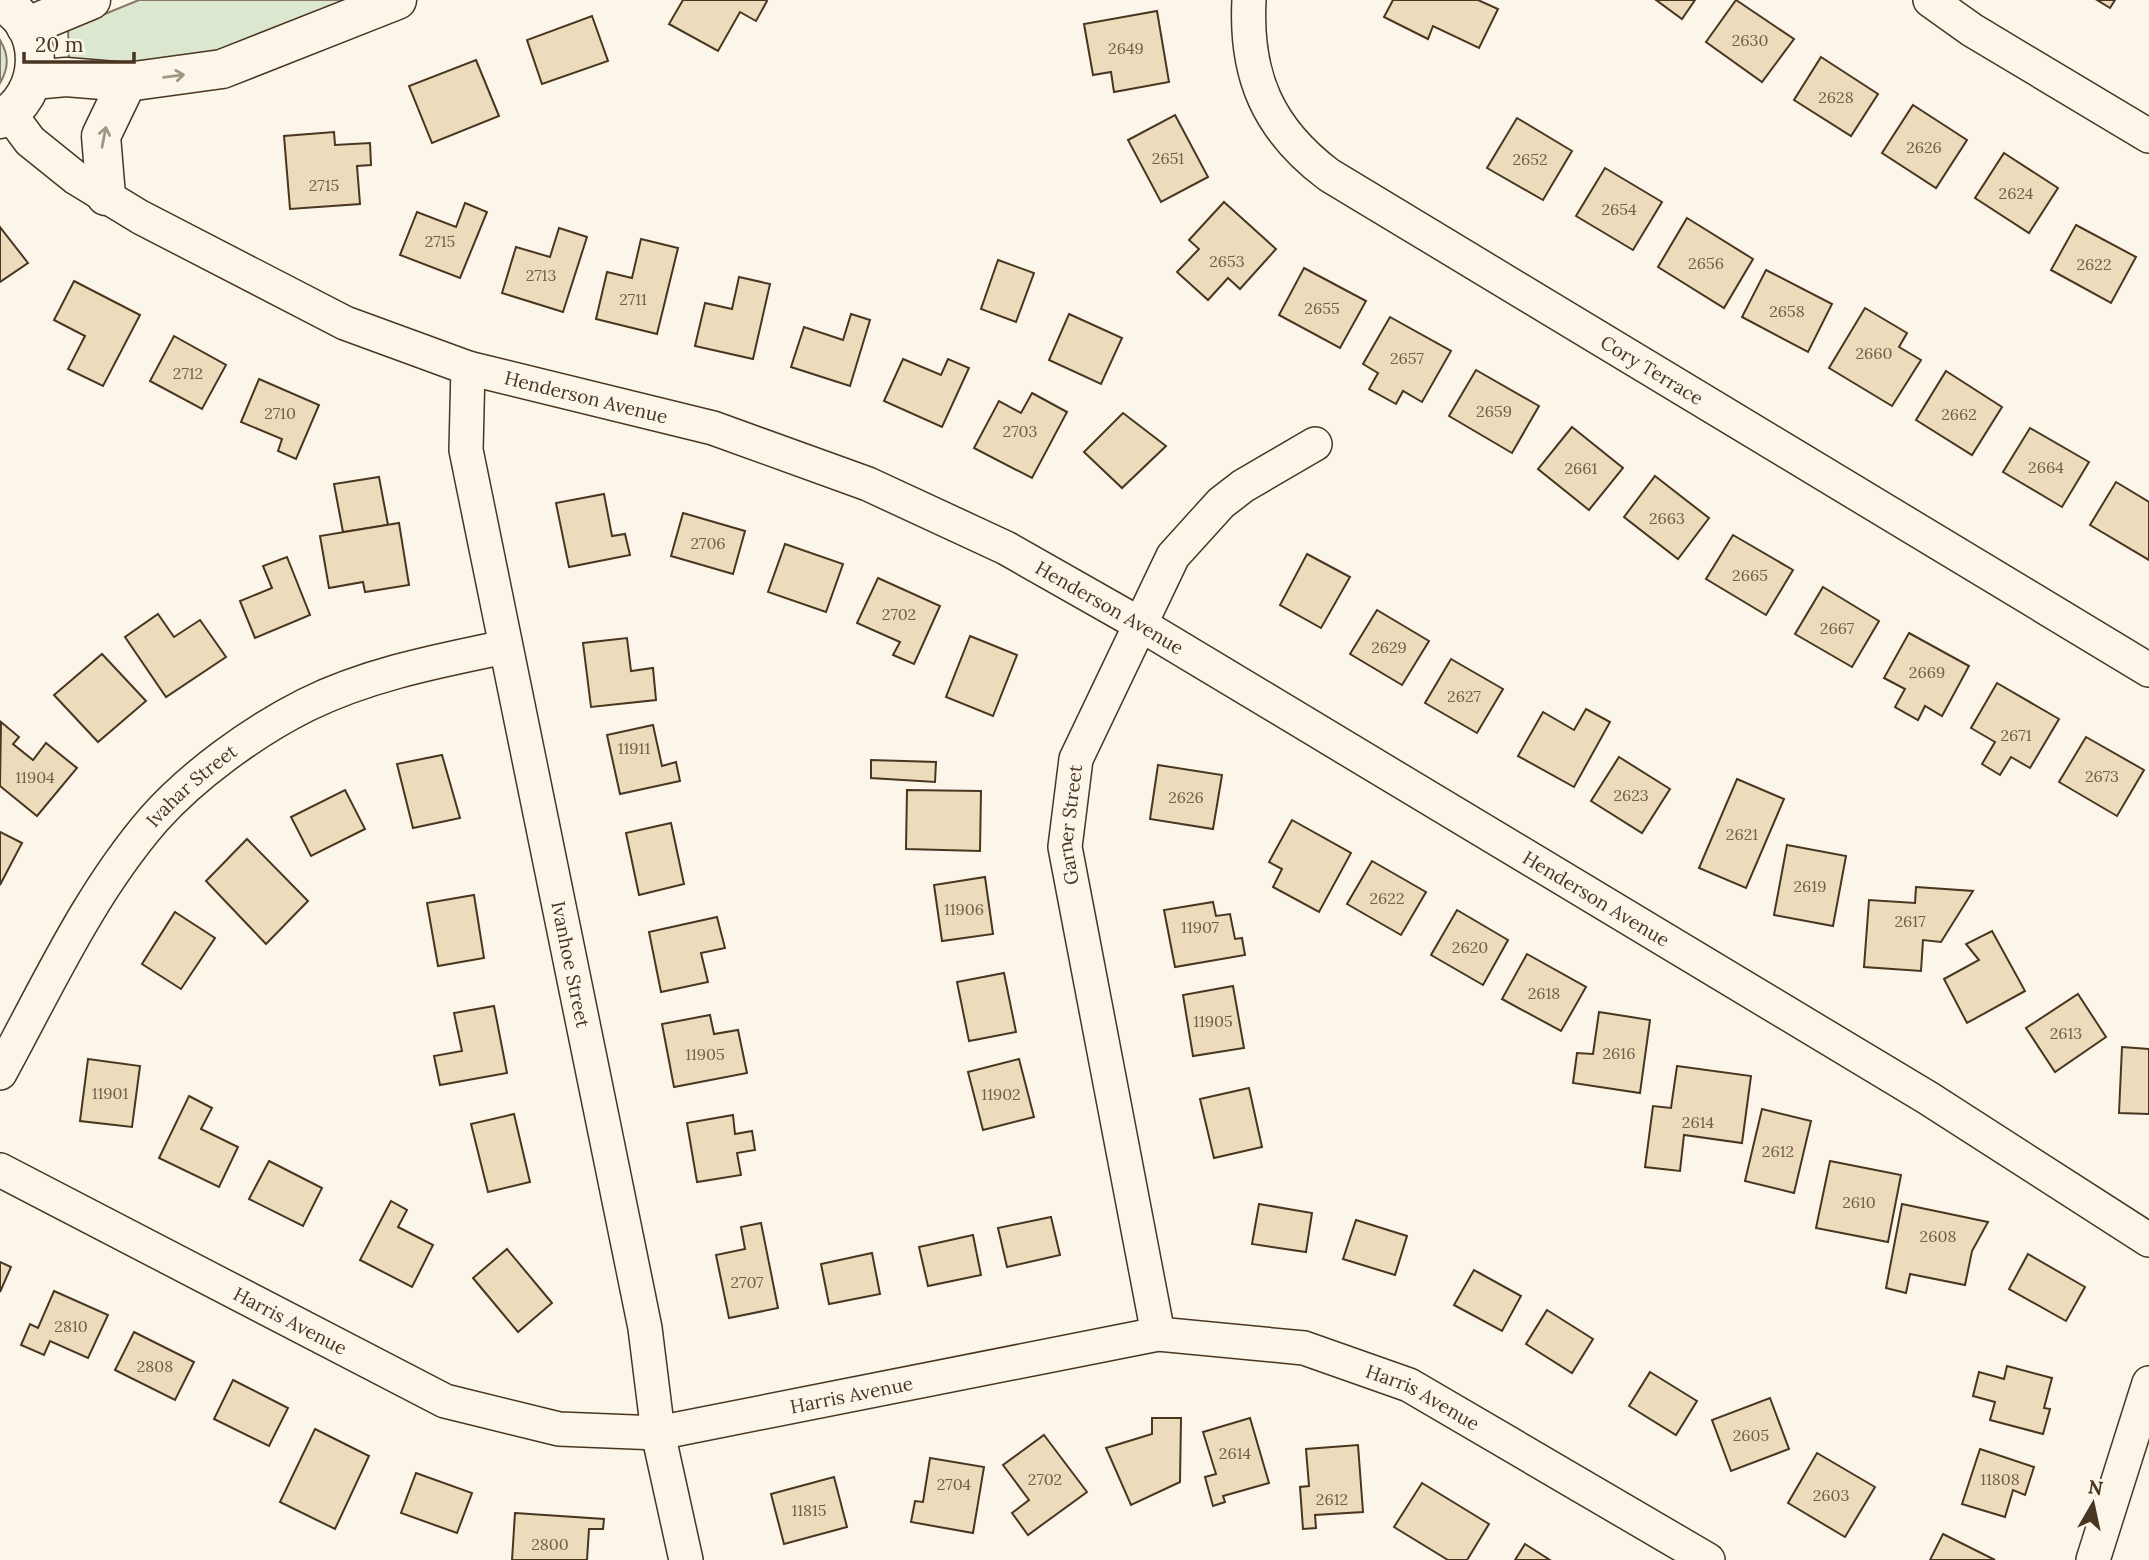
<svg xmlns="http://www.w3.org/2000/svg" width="2149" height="1560" font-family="Lora,serif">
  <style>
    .green { fill: #dce7d0; stroke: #887966; stroke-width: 2 }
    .building { fill: #ecdcbc; stroke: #4a3520; stroke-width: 2 }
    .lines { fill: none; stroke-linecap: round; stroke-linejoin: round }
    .minor-casing { stroke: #4a3520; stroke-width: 36 }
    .tertiary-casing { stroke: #4a3520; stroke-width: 41 }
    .minor { stroke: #fbf6e9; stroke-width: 33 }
    .tertiary { stroke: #fbf6e9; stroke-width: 38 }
    .oneway { stroke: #a29684 }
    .labels { text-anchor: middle; stroke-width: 5; stroke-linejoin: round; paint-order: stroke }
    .number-label { font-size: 16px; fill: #725f47 }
    .street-label { font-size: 19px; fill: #4a3520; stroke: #fbf6e9 }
  </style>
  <rect width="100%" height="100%" fill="#fbf6e9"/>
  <g class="green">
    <path d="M139,0h213l-153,57 -69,6 -61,-2 -1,-32z"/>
    <path d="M0,40c9,15 9,28 0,43z"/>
  </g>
  <g class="building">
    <path d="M683,0h83l1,1 -11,20 -16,-9 -22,39 -49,-27z"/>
    <path d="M1393,0h85l20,9 -19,39 -46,-22 -5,13 -44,-22z"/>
    <path d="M1656,0h39l-13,19z"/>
    <path d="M1736,0l58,39 -32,43 -56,-40z"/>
    <path d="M2097,0h18l-5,8z"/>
    <path d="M1157,11l12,71 -55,10 -3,-20 -18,3 -9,-51z"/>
    <path d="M592,16l16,45 -66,23 -15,-44z"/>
    <path d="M1821,57l57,37 -27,42 -57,-36z"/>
    <path d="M476,60l23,56 -67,27 -23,-57z"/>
    <path d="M1913,105l54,35 -31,48 -54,-35z"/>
    <path d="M1175,115l33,62 -47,25 -33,-62z"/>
    <path d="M1517,118l55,33 -29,49 -56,-32z"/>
    <path d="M334,132l1,13 35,-2 1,22 -14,1 3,38 -70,5 -6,-73z"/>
    <path d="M2004,153l54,35 -29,45 -54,-35z"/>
    <path d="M1605,168l57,34 -29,48 -57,-34z"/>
    <path d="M1224,202l52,47 -36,40 -12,-11 -20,22 -31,-28 22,-23 -10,-9z"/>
    <path d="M465,203l22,9 -27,66 -60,-23 17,-43 39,15z"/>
    <path d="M1687,218l66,41 -29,49 -66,-41z"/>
    <path d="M2076,225l60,32 -25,46 -60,-33z"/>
    <path d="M0,227l28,36 -28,19z"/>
    <path d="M559,228l28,9 -24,75 -61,-19 14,-46 34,10z"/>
    <path d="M641,239l37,9 -21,86 -61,-15 11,-47 25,6z"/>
    <path d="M998,260l36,13 -18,49 -35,-13z"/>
    <path d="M1304,268l62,33 -26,47 -61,-33z"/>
    <path d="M1766,270l66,34 -24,48 -66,-35z"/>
    <path d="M739,277l31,7 -17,75 -58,-13 10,-43 27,6z"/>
    <path d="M74,281l66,34 -37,71 -35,-17 17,-33 -31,-16z"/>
    <path d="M1865,308l42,25 -8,14 22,13 -29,46 -63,-38z"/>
    <path d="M851,314l19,6 -20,66 -59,-19 13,-40 39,13z"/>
    <path d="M1069,314l53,24 -21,46 -52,-24z"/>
    <path d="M1390,317l61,34 -29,51 -19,-11 -7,13 -27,-15 9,-16 -15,-9z"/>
    <path d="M174,336l52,29 -24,44 -52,-28z"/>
    <path d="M903,359l38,16 7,-16 21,9 -27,59 -58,-26z"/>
    <path d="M1476,370l63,36 -27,47 -63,-37z"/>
    <path d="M1946,371l56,36 -30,48 -56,-35z"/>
    <path d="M259,379l60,26 -23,54 -18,-8 4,-12 -41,-17z"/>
    <path d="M1032,393l35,19 -35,66 -58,-30 25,-47 22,12z"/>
    <path d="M1123,413l43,33 -44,42 -38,-36z"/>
    <path d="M1572,427l51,41 -34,42 -51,-41z"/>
    <path d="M2030,428l59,34 -27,45 -59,-35z"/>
    <path d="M1655,476l54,42 -31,41 -54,-42z"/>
    <path d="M379,477l9,48 -45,7 -9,-48z"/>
    <path d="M2116,482l33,20v58l-59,-35z"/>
    <path d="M604,494l8,42 13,-2 5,21 -61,12 -13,-64z"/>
    <path d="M683,513l62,18 -12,43 -62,-18z"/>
    <path d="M399,523l10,62 -44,7 -2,-10 -34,6 -9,-52z"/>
    <path d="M1733,535l60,35 -27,45 -60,-36z"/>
    <path d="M785,544l58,20 -17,48 -58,-20z"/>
    <path d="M1307,554l43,23 -29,51 -41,-23z"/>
    <path d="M287,557l23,58 -55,23 -15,-37 32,-13 -9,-22z"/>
    <path d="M878,578l62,28 -26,58 -21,-9 7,-13 -43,-19z"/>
    <path d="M1823,587l56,34 -27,46 -57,-33z"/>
    <path d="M1377,610l52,31 -27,44 -52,-31z"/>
    <path d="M158,614l16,23 26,-17 26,37 -60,40 -41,-60z"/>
    <path d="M1909,633l60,33 -27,50 -17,-10 -7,14 -23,-13 10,-18 -21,-11z"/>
    <path d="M970,636l47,19 -24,61 -47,-19z"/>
    <path d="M627,638l4,33 22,-3 3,32 -65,7 -8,-64z"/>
    <path d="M102,654l44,47 -48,41 -44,-47z"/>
    <path d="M1451,659l52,30 -26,44 -52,-30z"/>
    <path d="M1997,683l62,36 -29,49 -19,-11 -11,18 -18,-11 13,-22 -24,-14z"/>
    <path d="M1586,709l24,13 -36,65 -56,-31 25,-44 31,18z"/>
    <path d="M1,722l18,15 -6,7 20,16 13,-17 31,25 -40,48 -37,-30z"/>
    <path d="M653,725l9,41 14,-4 4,19 -60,13 -13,-59z"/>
    <path d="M2086,737l58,33 -27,46 -58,-34z"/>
    <path d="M442,755l18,63 -47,10 -16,-64z"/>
    <path d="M1619,757l51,32 -28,44 -51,-32z"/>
    <path d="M871,760l65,2 -1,20 -64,-4z"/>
    <path d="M1158,765l64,10 -9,54 -63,-10z"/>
    <path d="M1737,779l47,20 -38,89 -47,-20z"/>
    <path d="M345,790l20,39 -54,27 -20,-39z"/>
    <path d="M907,790l74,1 -1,60 -74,-2z"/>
    <path d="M1292,820l59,33 -32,59 -46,-25 9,-18 -13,-7z"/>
    <path d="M671,823l13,61 -45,11 -13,-62z"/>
    <path d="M0,832l22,11 -22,42z"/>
    <path d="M247,839l61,62 -42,43 -60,-63z"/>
    <path d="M1787,845l59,11 -13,70 -59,-11z"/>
    <path d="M1372,861l54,31 -25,43 -54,-31z"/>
    <path d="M985,877l8,57 -51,7 -8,-56z"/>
    <path d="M1916,887l57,4 -32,51 -18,-2 -2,31 -57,-4 5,-67 46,3z"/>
    <path d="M474,895l10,63 -46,8 -11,-63z"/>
    <path d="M1213,902l3,14 14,-2 5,25 7,-1 3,17 -70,12 -11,-57z"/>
    <path d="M1457,910l51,30 -25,45 -52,-30z"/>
    <path d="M175,912l40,26 -34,51 -39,-25z"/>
    <path d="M717,917l8,31 -24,5 7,29 -47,10 -12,-60z"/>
    <path d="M1992,931l33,60 -58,32 -23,-44 35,-19 -13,-16z"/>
    <path d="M1527,954l59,33 -25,44 -59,-32z"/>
    <path d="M1004,973l12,59 -47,9 -12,-59z"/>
    <path d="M1233,986l11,62 -51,8 -10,-61z"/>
    <path d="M2078,994l28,43 -51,35 -29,-44z"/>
    <path d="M494,1006l13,67 -67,12 -6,-29 28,-5 -8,-38z"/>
    <path d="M1599,1012l51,8 -10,73 -67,-10 4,-30 16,1z"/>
    <path d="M710,1015l4,19 24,-4 9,43 -73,14 -12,-63z"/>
    <path d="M2122,1047l27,2v65l-30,-1z"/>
    <path d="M88,1059l52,7 -8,61 -52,-6z"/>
    <path d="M1019,1059l15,58 -51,13 -15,-58z"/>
    <path d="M1677,1066l74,10 -9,67 -58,-8 -4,36 -35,-4 8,-61 18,2z"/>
    <path d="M1249,1088l13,59 -48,11 -14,-59z"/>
    <path d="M189,1096l23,12 -11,21 37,18 -19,40 -60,-29z"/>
    <path d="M1762,1109l49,12 -17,72 -49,-12z"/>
    <path d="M514,1114l16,68 -42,10 -17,-68z"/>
    <path d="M733,1115l2,19 17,-3 3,19 -18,3 4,22 -44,7 -10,-59z"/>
    <path d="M269,1161l53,27 -19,38 -54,-27z"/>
    <path d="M1830,1161l71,14 -13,67 -72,-14z"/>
    <path d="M391,1201l16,9 -9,17 35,18 -21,42 -52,-27z"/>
    <path d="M1259,1204l53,9 -6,39 -54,-8z"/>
    <path d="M1902,1204l86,18 -16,29 -7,34 -55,-11 -4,19 -20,-5z"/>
    <path d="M1051,1217l9,38 -53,12 -9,-39z"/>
    <path d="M1356,1220l51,16 -12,39 -52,-16z"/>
    <path d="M761,1223l17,85 -49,10 -13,-63 29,-6 -4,-22z"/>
    <path d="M973,1235l8,40 -53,11 -9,-39z"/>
    <path d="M507,1249l45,54 -34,29 -45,-54z"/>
    <path d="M872,1253l8,41 -51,10 -8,-40z"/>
    <path d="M2028,1254l57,33 -19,34 -57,-32z"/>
    <path d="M0,1262l11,5 -11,25z"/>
    <path d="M1474,1270l47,26 -19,35 -48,-26z"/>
    <path d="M54,1291l54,24 -20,43 -38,-17 -6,14 -23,-10 9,-21 8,4z"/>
    <path d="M1547,1310l46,29 -21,34 -46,-29z"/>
    <path d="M134,1332l60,30 -19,38 -60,-30z"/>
    <path d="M2007,1366l45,12 -8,30 6,1 -7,25 -53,-14 5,-18 -22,-6 6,-24 25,7z"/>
    <path d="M1650,1372l47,29 -21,34 -47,-29z"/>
    <path d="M233,1380l55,28 -19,38 -55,-27z"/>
    <path d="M1770,1398l19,51 -58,22 -19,-51z"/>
    <path d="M1152,1418h29l-1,64 -49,23 -25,-57 46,-14z"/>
    <path d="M1250,1418l19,65 -46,13 2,6 -12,4 -8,-29 11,-3 -13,-42z"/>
    <path d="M315,1429l54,27 -34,73 -55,-27z"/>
    <path d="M1044,1435l43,57 -59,43 -16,-22 17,-13 -26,-35z"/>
    <path d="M1358,1445l5,67 -48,3 1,13 -13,1 -3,-42 9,-1 -3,-37z"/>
    <path d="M1980,1449l54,18 -9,28 -12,-5 -8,27 -43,-13z"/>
    <path d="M1817,1453l58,34 -30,50 -57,-34z"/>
    <path d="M930,1458l54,9 -11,66 -62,-11 4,-21 8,1z"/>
    <path d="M416,1473l56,20 -15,40 -56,-20z"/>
    <path d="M834,1477l13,50 -63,17 -13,-50z"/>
    <path d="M1422,1483l67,41 -22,36h-19l-54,-33z"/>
    <path d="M515,1513l89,6 -1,10h-14l-2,31h-75z"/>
    <path d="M1943,1534l52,26h-65z"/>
    <path d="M1525,1544l25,16h-35z"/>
  </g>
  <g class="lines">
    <g class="minor-casing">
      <g id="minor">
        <path id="s1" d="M1249,0c-4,76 19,129 80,175l820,495"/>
        <path d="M1930,0l42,30 177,106"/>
        <path id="s2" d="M10,114l20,27 46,37 64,39 205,106 123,45 245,60 155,56 138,64 132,75 790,475 221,142"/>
        <path id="s3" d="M468,368l-2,82 179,878 13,105 28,127"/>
        <path id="s4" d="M0,1073c47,-86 89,-179 154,-254 39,-44 100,-88 152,-114 63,-31 132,-44 199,-58"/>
        <path id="s5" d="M0,1170l445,231 114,28 99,4 500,-99 146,14 105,37 299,175"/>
        <path id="s6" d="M1158,1334l-93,-487 11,-88 97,-203 48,-53 22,-17 72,-42"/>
        <path d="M2093,1560l56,-177"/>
      </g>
    </g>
    <g class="tertiary-casing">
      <g id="tertiary">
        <path d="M0,2c48,23 45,94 0,117"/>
        <path d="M26,27l65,-27"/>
        <path d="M33,80l33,-3 61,5 95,-13 175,-69"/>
        <path d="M106,196l-5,-60 26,-54"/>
      </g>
    </g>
    <use href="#minor" class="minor"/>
    <use href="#tertiary" class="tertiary"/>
  </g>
  <defs><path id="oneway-shaft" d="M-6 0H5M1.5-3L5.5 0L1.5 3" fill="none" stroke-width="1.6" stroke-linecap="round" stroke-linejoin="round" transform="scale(1.75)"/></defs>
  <g class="oneway">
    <use href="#oneway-shaft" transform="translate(174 76) rotate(-8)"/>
    <use href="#oneway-shaft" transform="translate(104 137) rotate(-79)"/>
  </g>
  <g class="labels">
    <g class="number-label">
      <text x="1750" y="46">2630</text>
      <text x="1126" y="54">2649</text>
      <text x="1836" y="103">2628</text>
      <text x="1924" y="153">2626</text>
      <text x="1168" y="164">2651</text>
      <text x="1530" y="165">2652</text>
      <text x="324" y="191">2715</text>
      <text x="2016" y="199">2624</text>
      <text x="1619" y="215">2654</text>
      <text x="440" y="247">2715</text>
      <text x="1227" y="267">2653</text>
      <text x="1706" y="269">2656</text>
      <text x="2094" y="270">2622</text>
      <text x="541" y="281">2713</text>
      <text x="633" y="305">2711</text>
      <text x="1322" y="314">2655</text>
      <text x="1787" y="317">2658</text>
      <text x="1874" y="359">2660</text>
      <text x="1407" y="364">2657</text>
      <text x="188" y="379">2712</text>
      <text x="1494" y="417">2659</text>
      <text x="280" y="419">2710</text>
      <text x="1959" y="420">2662</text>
      <text x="1020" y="437">2703</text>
      <text x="2046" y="473">2664</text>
      <text x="1581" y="474">2661</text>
      <text x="1667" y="524">2663</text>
      <text x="708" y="549">2706</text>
      <text x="1750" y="581">2665</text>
      <text x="899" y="620">2702</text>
      <text x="1837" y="634">2667</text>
      <text x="1389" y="653">2629</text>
      <text x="1927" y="678">2669</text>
      <text x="1464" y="702">2627</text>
      <text x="2016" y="741">2671</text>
      <text x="634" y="754">11911</text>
      <text x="2102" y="782">2673</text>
      <text x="35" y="783">11904</text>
      <text x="1631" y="801">2623</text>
      <text x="1186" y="803">2626</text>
      <text x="1742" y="840">2621</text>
      <text x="1810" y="892">2619</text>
      <text x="1387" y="904">2622</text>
      <text x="964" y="915">11906</text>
      <text x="1910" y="927">2617</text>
      <text x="1200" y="933">11907</text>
      <text x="1470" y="953">2620</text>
      <text x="1544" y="999">2618</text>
      <text x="1213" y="1027">11905</text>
      <text x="2066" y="1039">2613</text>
      <text x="1619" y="1059">2616</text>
      <text x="705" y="1060">11905</text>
      <text x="110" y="1099">11901</text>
      <text x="1001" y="1100">11902</text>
      <text x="1698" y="1128">2614</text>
      <text x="1778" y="1157">2612</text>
      <text x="1859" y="1208">2610</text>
      <text x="1938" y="1242">2608</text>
      <text x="747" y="1288">2707</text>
      <text x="71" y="1332">2810</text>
      <text x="155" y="1372">2808</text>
      <text x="1751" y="1441">2605</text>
      <text x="1235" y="1459">2614</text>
      <text x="1045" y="1485">2702</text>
      <text x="2000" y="1485">11808</text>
      <text x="954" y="1490">2704</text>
      <text x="1831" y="1501">2603</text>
      <text x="1332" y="1505">2612</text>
      <text x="809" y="1516">11815</text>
      <text x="550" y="1550">2800</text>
    </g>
    <g class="street-label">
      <text dy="7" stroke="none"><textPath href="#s1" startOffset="579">Cory Terrace</textPath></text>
      <text dy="7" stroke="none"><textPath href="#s2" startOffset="651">Henderson Avenue</textPath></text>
      <text dy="7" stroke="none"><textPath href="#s2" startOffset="1218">Henderson Avenue</textPath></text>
      <text dy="7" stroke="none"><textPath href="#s4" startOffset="348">Ivahar Street</textPath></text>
      <text dy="7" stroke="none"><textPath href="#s6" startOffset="518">Garner Street</textPath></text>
      <text dy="7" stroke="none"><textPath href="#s2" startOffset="1785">Henderson Avenue</textPath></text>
      <text dy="7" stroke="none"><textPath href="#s3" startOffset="607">Ivanhoe Street</textPath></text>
      <text dy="7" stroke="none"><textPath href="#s5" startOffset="327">Harris Avenue</textPath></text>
      <text dy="7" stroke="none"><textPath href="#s5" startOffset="915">Harris Avenue</textPath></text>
      <text dy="7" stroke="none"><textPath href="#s5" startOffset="1503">Harris Avenue</textPath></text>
    </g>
  </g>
  <g transform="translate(2093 1504) rotate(9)" stroke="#fbf6e9" stroke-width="5" paint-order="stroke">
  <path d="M0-5L12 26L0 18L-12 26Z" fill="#4a3520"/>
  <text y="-10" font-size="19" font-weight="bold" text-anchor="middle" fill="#4a3520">N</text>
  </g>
  <path d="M24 52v10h110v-10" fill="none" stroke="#4a3520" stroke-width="3.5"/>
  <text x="35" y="52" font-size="21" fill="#4a3520" stroke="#fbf6e9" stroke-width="5" paint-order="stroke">20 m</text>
</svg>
